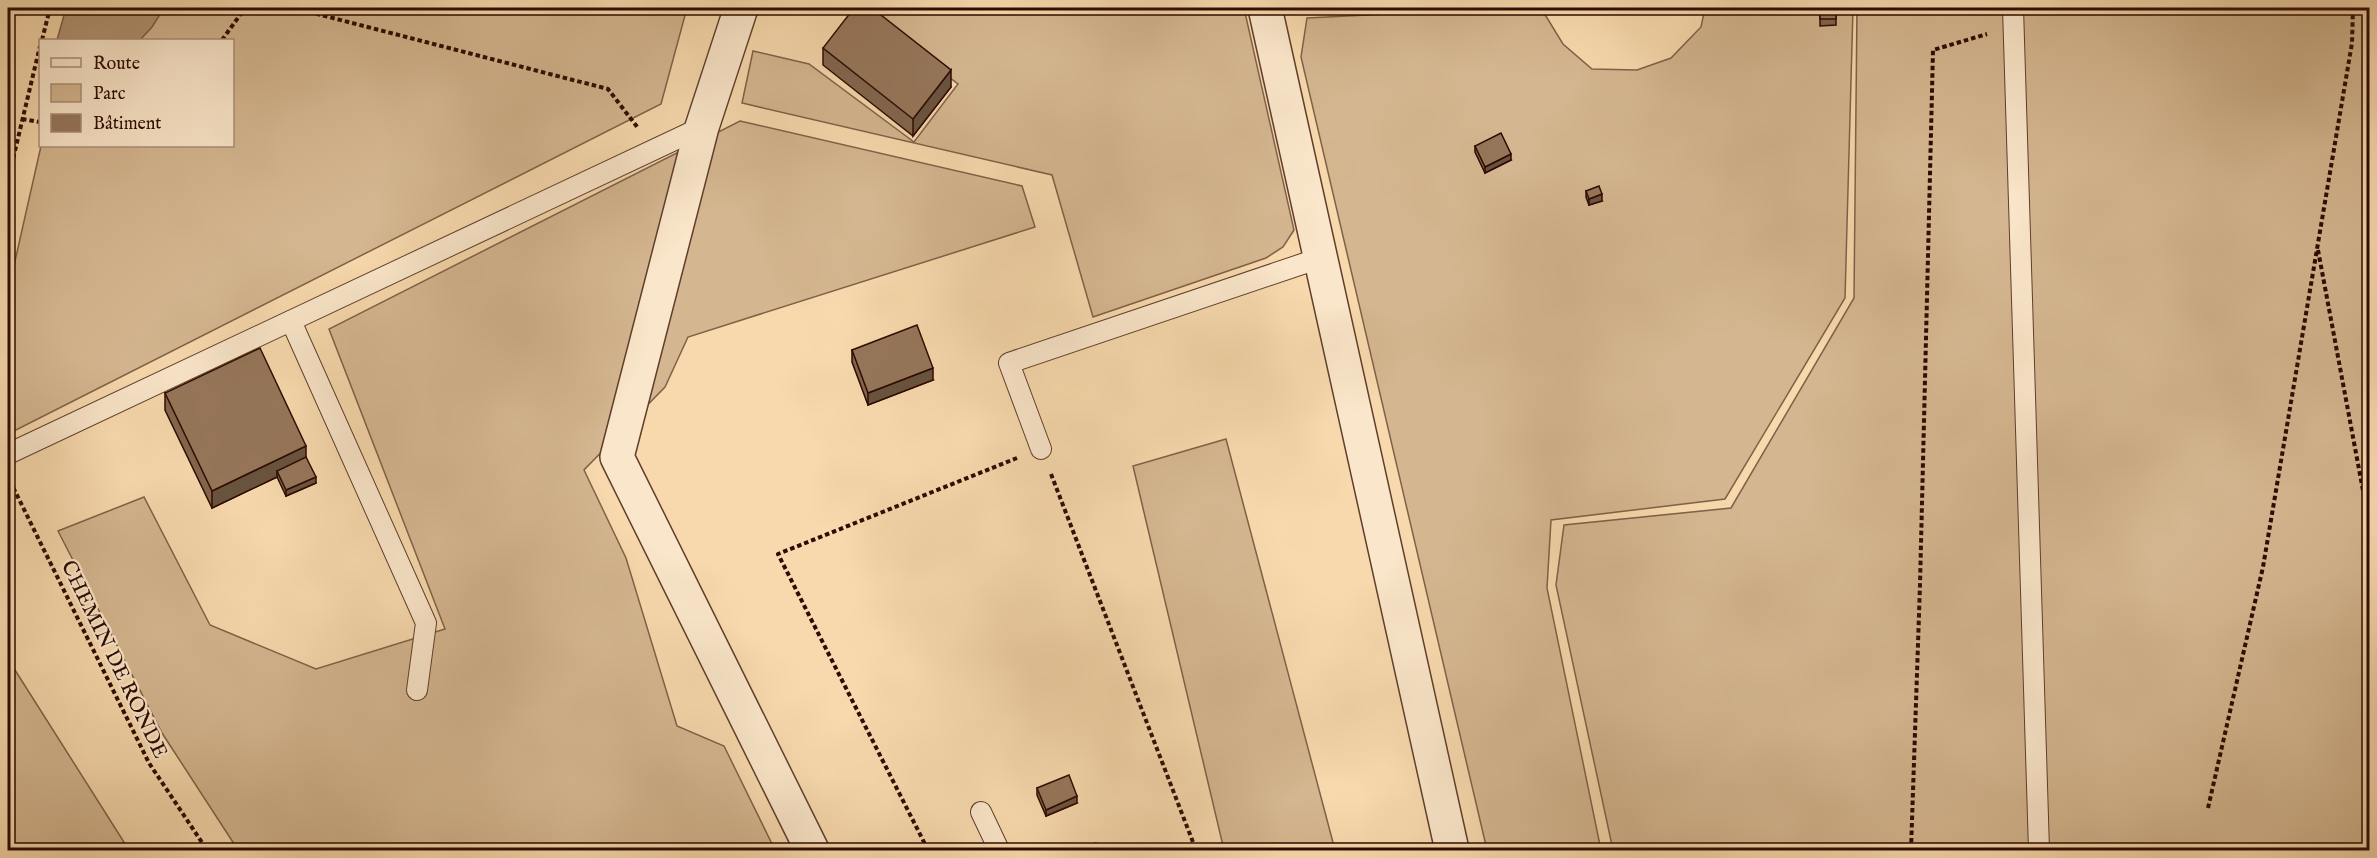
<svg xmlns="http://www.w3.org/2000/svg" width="2377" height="858" font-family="'IM FELL English',serif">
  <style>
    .green { fill: #d4b690; stroke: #806048; stroke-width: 1.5 }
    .water { fill: #b29373; stroke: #7c5c45; stroke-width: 1.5 }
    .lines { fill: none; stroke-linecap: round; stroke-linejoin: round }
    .lane-casing { stroke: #5f3e2c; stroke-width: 22 }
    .street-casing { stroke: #5f3e2c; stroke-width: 36 }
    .path { stroke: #2c0a01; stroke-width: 4; stroke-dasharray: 4.5 3; stroke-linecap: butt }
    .lane { stroke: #fae6ca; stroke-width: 20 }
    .street { stroke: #fae6ca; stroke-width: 33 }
    .wall { fill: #81654d; stroke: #2c0a01; stroke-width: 1.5 }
    .shaded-wall { fill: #69533f; stroke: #2c0a01; stroke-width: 1.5 }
    .building { fill: #96765a; stroke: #2c0a01; stroke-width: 1.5 }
    .labels { text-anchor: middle; stroke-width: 4.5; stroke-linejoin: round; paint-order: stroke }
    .street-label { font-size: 21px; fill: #2c0a01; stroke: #fae6ca }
  </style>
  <rect width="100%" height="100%" fill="#f7d9ad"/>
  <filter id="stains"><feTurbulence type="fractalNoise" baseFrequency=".00333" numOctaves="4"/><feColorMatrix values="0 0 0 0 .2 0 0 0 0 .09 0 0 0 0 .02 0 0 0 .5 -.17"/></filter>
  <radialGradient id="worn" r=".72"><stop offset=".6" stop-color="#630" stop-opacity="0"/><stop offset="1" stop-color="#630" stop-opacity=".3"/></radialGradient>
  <g class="green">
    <path d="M73,8h614l-26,96 -651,329 -2,-4v-137l33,-146h191v-106h-167z"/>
    <path d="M857,8h387l50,222 -11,17 -17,11 -173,59 -41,-142 -310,-72 11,-52 56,13 105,78 44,-58z"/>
    <path d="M1510,8h31l22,36 29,25 45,1 34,-12 30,-31 4,-19h148l-8,290 -120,201 -174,21 -4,68 54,262h-114l-186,-793 6,-39z"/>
    <path d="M1857,8h512v842h-756l-57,-265 8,-60 167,-17 123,-210z"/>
    <path d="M740,121l282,65 13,41 -347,110 -23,50 -81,83 42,88 51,168 47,20 51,104h-537l-76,-117 -104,-202 86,-34 66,128 106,44 129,-40 -116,-300z"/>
    <path d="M1226,439l109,411h-111l-91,-384z"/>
    <path d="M8,659l121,191h-121z"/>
  </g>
  <path class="water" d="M66,8h98l-12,19 -12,13h-83z"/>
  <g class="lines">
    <g class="lane-casing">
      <g id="lane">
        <path d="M2013,8l26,842"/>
        <path d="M291,321l135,302 -9,67"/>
        <path d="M1041,449l-32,-86 311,-105"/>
        <path d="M8,454l694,-327"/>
        <path d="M981,812l18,38"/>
      </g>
    </g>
    <g class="street-casing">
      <g id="street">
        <path d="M741,8l-39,119 -85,330 195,393"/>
        <path d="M1265,8l187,842"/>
      </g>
    </g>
    <g class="path">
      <path d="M294,8l314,81 30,39"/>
      <path d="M42,40l8,-32"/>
      <path d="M222,40l23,-32"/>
      <path d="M22,119l18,3"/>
      <path d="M8,180l32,-134"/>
      <path d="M2318,250l52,278"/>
      <path d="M1051,474l145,376"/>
      <path d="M10,481l139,282 58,87"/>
      <path d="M2208,808l55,-241 89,-524 1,-35"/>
      <path d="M928,850l-150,-296 239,-96"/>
      <path d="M1911,850l9,-265 13,-535 54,-16"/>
    </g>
    <use href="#lane" class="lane"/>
    <use href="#street" class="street"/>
  </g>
  <g class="wall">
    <path d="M1820,8h16v17l-16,1z"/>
    <path d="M823,48l128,39 -38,49 -90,-71z"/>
    <path d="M1475,146l36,14 -26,13 -10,-21z"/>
    <path d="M1586,191l16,10 -13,4 -3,-8z"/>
    <path d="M852,350l81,30 -65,25 -16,-43z"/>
    <path d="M165,393l141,64 10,26 -30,13 -9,-19 -65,31 -47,-98z"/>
    <path d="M1037,788l40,15 -31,13 -9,-21z"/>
  </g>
  <g class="shaded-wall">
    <path d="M951,70v17l-38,49v-17z"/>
    <path d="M1511,154v6l-26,13v-6z"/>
    <path d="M1602,194v7l-13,4v-6z"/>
    <path d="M933,368v12l-65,25v-12z"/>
    <path d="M306,446v18l-29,7v6l-65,31v-17z"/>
    <path d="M316,477v6l-30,13v-6z"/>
    <path d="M1077,796v7l-31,13v-6z"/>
  </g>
  <g class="building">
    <path d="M854,8h18l79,62 -38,49 -90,-71z"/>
    <rect x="1820" y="8" width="16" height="11"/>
    <path d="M1501,133l10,21 -26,13 -10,-21z"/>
    <path d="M1599,186l3,8 -13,5 -3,-8z"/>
    <path d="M917,325l16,43 -65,25 -16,-43z"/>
    <path d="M260,348l46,98 -94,45 -47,-98z"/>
    <path d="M306,457l10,20 -30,13 -9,-19z"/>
    <path d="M1069,775l8,21 -31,14 -9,-22z"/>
    <path d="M1096,843l3,7h-23z"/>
  </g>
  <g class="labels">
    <g class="street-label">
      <text transform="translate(115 659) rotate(64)" y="7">CHEMIN DE RONDE</text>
    </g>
  </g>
  <rect width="2377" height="858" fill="none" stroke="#f7d9ad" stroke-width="30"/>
  <rect x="9" y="9" width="2359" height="840" fill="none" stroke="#2c0a01" stroke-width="3"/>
  <rect x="15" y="15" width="2347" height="828" fill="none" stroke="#2c0a01" stroke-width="1.5"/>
  <rect x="39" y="39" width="195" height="108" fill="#fae6ca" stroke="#a88e7a" stroke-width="1.5"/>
  <rect x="51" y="58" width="30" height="9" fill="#fae6ca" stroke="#a88e7a" stroke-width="1.5"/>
  <text x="93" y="69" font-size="18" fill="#2c0a01">Route</text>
  <rect x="51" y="84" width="30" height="18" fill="#d4b690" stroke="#a88e7a" stroke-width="1.5"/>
  <text x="93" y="99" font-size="18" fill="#2c0a01">Parc</text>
  <rect x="51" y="114" width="30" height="18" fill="#96765a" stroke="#a88e7a" stroke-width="1.5"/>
  <text x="93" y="129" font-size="18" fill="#2c0a01">Bâtiment</text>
  <rect width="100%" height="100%" filter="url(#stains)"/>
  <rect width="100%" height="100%" fill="url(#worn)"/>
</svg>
